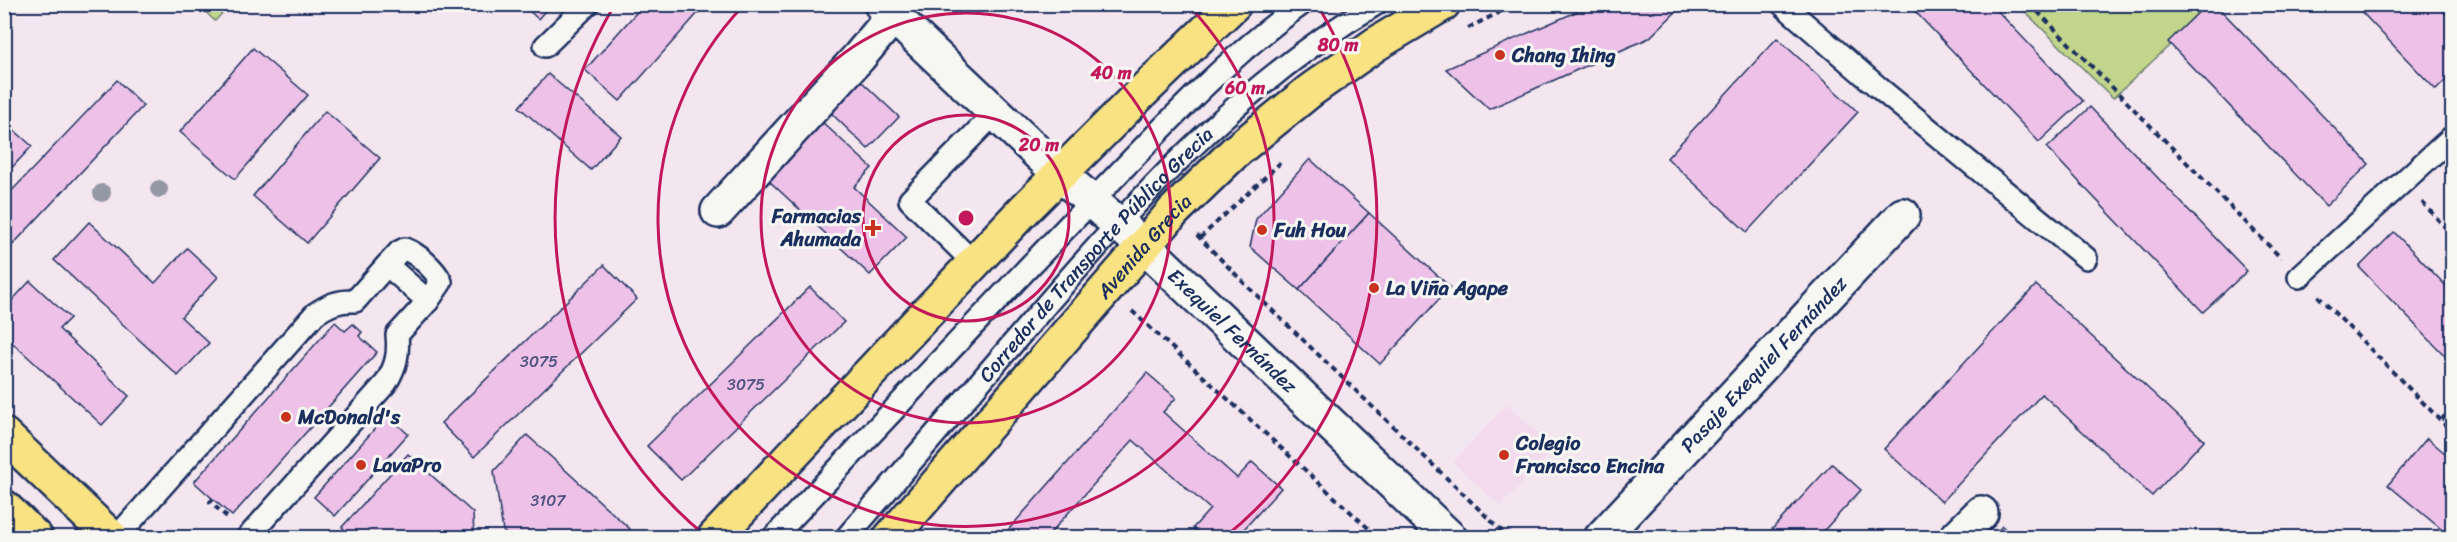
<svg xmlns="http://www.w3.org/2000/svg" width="2457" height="542" font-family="Sriracha,sans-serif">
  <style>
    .built { fill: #f2dbed }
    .green { fill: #c2d68b; stroke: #6e8274; stroke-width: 1.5 }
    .building { fill: #eec2e8; stroke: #1b2f5e; stroke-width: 1.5 }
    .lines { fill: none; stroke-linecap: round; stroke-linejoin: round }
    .service-casing { stroke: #1b2f5e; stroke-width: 26 }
    .minor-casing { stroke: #1b2f5e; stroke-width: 38 }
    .tertiary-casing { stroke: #1b2f5e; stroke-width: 38 }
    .primary-casing { stroke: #1b2f5e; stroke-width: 38 }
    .path { stroke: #1b2f5e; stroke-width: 4; stroke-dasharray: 6 4.5; stroke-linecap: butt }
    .service { stroke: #f6f6f2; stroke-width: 21 }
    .minor { stroke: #f6f6f2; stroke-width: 33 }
    .tertiary { stroke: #f6f6f2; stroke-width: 33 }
    .primary { stroke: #f8e281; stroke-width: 33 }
    .tree { fill: #9498a5 }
    .ring { fill: none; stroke: #c2185b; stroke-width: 3 }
    .poi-dot { fill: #c8321e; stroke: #f6f6f2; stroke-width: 2 }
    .labels { text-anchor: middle; stroke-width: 6; stroke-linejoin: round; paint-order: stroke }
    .number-label { font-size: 16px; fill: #505480 }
    .poi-label { font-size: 20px; font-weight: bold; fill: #1b2f5e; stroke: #f6f6f2; text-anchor: start }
    .street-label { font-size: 20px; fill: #1b2f5e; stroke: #f6f6f2 }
    .centre { fill: #c2185b; stroke: #f6f6f2; stroke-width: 3 }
    .ring-label { font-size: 18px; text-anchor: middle; font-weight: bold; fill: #c2185b; stroke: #f6f6f2; stroke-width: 6; stroke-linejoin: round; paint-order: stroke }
  </style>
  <rect width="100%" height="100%" fill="#f4e6ef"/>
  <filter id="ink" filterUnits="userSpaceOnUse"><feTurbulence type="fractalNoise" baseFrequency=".0167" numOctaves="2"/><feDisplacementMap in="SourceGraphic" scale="12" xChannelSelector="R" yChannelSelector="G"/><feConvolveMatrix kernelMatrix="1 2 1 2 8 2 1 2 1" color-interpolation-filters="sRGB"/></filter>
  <g filter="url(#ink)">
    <path class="built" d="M1507,404l48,45 -55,57 -47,-44z"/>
    <g class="green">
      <path d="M198,5h32l-15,16z"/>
      <path d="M2018,5h195l-100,93z"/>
    </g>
    <g class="building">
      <path d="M522,4h29l-13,15z"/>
      <path d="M644,4h62l-86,97 -35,-31z"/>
      <path d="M1594,4h90l-35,34 -160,71 -43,-40z"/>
      <path d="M1908,4h83l92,97 -44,41z"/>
      <path d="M2207,4h8l154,160 -43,42 -158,-164z"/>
      <path d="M2354,4h83l15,17v53l-16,16z"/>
      <path d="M1777,38l81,74 -111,120 -80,-74z"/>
      <path d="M253,48l55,47 -73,84 -55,-47z"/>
      <path d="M548,74l73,62 -30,34 -72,-63z"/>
      <path d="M117,80l26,26 -139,148v-55z"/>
      <path d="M861,81l38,36 -31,32 -37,-36z"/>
      <path d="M2090,107l157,164 -44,41 -156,-164z"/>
      <path d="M325,111l55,47 -73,85 -54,-47z"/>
      <path d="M4,121l28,25 -28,30z"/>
      <path d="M821,121l51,47 -18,19 53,50 -37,38 -103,-96z"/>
      <path d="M1310,159l59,54 -70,77 -49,-43 6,-28z"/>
      <path d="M1369,213l81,74 -70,77 -81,-74z"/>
      <path d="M89,222l66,61 32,-35 31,29 -37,40 28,26 -31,33 -124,-116z"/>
      <path d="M2394,232l58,60v71l-93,-96z"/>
      <path d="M604,265l33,34 -163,158 -33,-34z"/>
      <path d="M30,281l40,37 -11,11 70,67 -27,29 -98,-90v-26z"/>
      <path d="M2036,285l168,155 -52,56 -110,-102 -100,108 -58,-53z"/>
      <path d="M810,287l34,35 -163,158 -34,-34z"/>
      <path d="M335,322l10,9 8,-7 9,8 -3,4 18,16 -145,164 -38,-34z"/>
      <path d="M1147,373l29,25 -13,14 74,66 15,-16 29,26 -45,50h-32l-11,-10 17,-19 -77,-69 -87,98h-45z"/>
      <path d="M387,415l21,19 -73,82 -21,-19z"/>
      <path d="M527,435l103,94 -8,9h-112l-7,-7 -9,-60z"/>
      <path d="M2427,438l25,21v79l-64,-53z"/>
      <path d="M408,454l65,59 1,25h-122l-10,-11z"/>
      <path d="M1832,464l29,26 -44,48h-53z"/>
      <path d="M2002,526l13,12h-23z"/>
    </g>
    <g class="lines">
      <g class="service-casing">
        <g id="service">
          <path d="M1782,4l97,84 207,170"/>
          <path d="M545,46l43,-42"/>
          <path d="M974,263l-64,-63 85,-87"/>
          <path d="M387,265l12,-13 6,-3c13,5 30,20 36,33l-13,19"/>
          <path d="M2299,277l153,-140"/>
          <path d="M116,538l199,-224c13,-9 24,-14 40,-13l32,-36 41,36 -31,34c2,20 -1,31 -11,48l-139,155"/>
          <path d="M773,538c106,-112 211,-225 318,-336 67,-69 132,-142 211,-198"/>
          <path id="s1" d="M846,538c62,-73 125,-145 187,-218 102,-119 206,-235 343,-316"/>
        </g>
      </g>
      <g class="minor-casing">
        <g id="minor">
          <path d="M718,211l141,-154 34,-41"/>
          <path id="s2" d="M1601,538l302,-323"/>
          <path d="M1956,538l25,-25"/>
        </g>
      </g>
      <g class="tertiary-casing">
        <g id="tertiary">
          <path id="s3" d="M881,4l180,171 83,71 306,292"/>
        </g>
      </g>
      <g class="primary-casing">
        <g id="primary">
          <path d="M4,435l108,103"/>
          <path d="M4,507l32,31"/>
          <path d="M714,538l308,-326 117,-117 95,-91"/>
          <path id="s4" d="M890,538l284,-327 62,-60 75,-61 65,-46 67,-40"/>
        </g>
      </g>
      <g class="path">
        <path d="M2030,4l251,254"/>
        <path d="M1468,28l48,-24"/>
        <path d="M2422,202l30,33"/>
        <path d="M1197,235l51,52 261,251"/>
        <path d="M1200,238l80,-75"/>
        <path d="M2318,296l134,136"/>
        <path d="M1132,311l247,227"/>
        <path d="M2441,420l11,-12"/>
        <path d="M213,499l-3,3 17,15"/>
      </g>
      <use href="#service" class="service"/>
      <use href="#minor" class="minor"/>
      <use href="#tertiary" class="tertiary"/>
      <use href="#primary" class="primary"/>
    </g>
    <g class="tree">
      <circle cx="159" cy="189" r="9"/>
      <circle cx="102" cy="193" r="9"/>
    </g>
  </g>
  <g class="ring">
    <circle cx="966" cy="218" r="103"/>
    <circle cx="966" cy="218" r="205"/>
    <path d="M1189 6A308 308 0 1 1 743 6"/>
    <path d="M707 537A411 411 0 0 1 614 6M1318 6A411 411 0 0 1 1225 537"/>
  </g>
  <g class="poi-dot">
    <circle cx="1500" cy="55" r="6"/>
    <path d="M870 219h6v6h6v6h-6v6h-6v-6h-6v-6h6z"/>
    <circle cx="1262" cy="230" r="6"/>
    <circle cx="1374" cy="288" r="6"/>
    <circle cx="286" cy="417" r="6"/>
    <circle cx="1504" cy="455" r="6"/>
    <circle cx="361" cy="465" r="6"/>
  </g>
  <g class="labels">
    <g class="number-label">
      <text x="539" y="367">3075</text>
      <text x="746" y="390">3075</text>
      <text x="548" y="506">3107</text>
    </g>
    <g class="poi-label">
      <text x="1512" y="62">Chang Ihing</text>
      <text x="861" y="223" text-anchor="end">Farmacias<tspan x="861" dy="23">Ahumada</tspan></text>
      <text x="1274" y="237">Fuh Hou</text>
      <text x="1386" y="295">La Viña Agape</text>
      <text x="298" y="424">McDonald's</text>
      <text x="1516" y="450">Colegio<tspan x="1516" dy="23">Francisco Encina</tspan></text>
      <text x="373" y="472">LavaPro</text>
    </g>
    <g class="street-label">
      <text dy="7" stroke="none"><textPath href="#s4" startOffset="387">Avenida Grecia</textPath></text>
      <text dy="7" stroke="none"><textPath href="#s1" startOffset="378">Corredor de Transporte Público Grecia</textPath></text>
      <text dy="7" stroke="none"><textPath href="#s3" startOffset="480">Exequiel Fernández</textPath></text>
      <text dy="7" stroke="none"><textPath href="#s2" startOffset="238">Pasaje Exequiel Fernández</textPath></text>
    </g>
  </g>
  <circle cx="966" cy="218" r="9" class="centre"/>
  <g class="ring-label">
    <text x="1338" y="51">80 m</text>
    <text x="1111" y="79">40 m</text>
    <text x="1245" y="94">60 m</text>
    <text x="1039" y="151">20 m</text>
  </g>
  <rect width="2457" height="542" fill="none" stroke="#f6f6f2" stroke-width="24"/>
  <rect x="12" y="12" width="2433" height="518" fill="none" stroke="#1b2f5e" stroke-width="2" filter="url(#ink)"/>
</svg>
